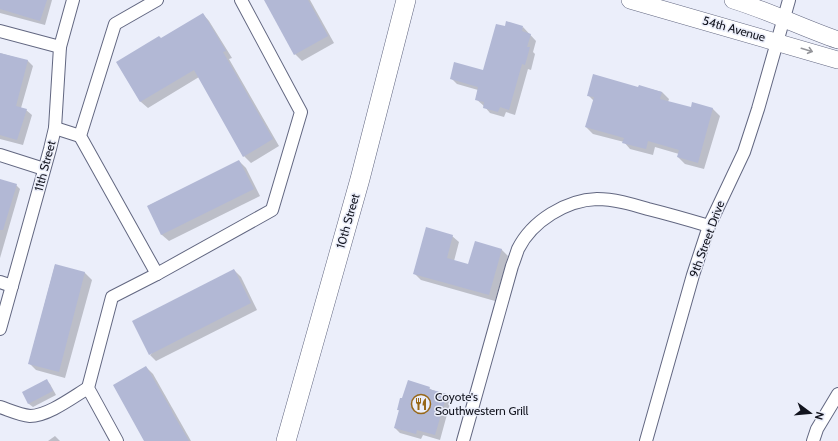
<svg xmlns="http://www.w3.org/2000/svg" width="838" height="441" font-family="Cabin,sans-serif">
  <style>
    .shadow { fill: #0003 }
    .building { fill: #b2b8d5 }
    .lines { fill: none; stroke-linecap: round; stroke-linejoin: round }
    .street-casing { stroke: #626781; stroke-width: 14 }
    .secondary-casing { stroke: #626781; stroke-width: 18 }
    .primary-casing { stroke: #626781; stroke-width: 20 }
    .street { stroke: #fff; stroke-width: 12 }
    .secondary { stroke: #fff; stroke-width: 17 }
    .primary { stroke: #fff; stroke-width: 19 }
    .oneway { stroke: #94959a }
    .labels { text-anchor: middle; stroke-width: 3; stroke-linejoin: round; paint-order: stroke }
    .street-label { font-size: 12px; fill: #12141e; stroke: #ebeefa }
    .poi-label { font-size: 12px; fill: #12141e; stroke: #ebeefa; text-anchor: start }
  </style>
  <rect width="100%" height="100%" fill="#ebeefa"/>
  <g class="shadow">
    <path d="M0,0h52l-7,25 -45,-12z"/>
    <path d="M265,0h45l24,43 -32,18 -7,-7z"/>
    <path d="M203,14l6,7 23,37 -3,1 50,87 -28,17 -7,-7 -45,-79 -51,31 -7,-6 -23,-40 43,-23z"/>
    <path d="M523,27l13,14 -3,11 2,2 -4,16 -3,-1 -13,46 -9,-3 -2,5 -14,-4 -6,-7 -8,-7 2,-9 -21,-6 -6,-6 33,-6z"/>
    <path d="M0,53l28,8 5,5 -12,42 5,2 6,5 -9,30 -23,-6z"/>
    <path d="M639,86l23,6 7,7 -1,3 24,7 1,-5 20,5 7,7 -16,53 -19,-5 -7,-7 1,-3 -24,-7 -2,8 -23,-6 -6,-7 -31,-8 -7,-7 8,-26 -6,-6 51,-7z"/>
    <path d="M239,161l7,7 14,28 -91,45 -7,-6 -14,-29z"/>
    <path d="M0,180l16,5 4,4 -20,69z"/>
    <path d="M452,236l7,6 -5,19 15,4 32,-16 7,7 -13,45 -74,-21 -6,-6z"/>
    <path d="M55,265l30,8 7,7 -27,98 -29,-8 -7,-7z"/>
    <path d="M234,270l7,7 16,33 -101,51 -6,-6z"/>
    <path d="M146,367l7,7 38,67h-45z"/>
    <path d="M46,380l4,4 6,11 -23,12 -4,-3 -6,-11z"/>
    <path d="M429,388l3,2 14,4 5,6 -11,40 -17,-5 -2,4 -21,-6 -5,-5 5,-17 -2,-1z"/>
    <path d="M55,436l5,5h-12z"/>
  </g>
  <g class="building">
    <path d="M0,0h47l-7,21 -40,-12z"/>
    <path d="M264,0h44l20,36 -34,19z"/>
    <path d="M203,13l23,38 -3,1 50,87 -30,18 -49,-87 -54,32 -24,-40 43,-26 2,2z"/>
    <path d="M506,21l17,5 -1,5 9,3 -4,13h3l-5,18 -3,-1 -13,46 -9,-3 -2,5 -15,-4 1,-6 -9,-2 3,-13 -28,-8 4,-17 29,8 13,-46 9,2z"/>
    <path d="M0,53l28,7 -12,46 11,3 -10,31 -17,-5z"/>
    <path d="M593,74l45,13 1,-2 23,7 -2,7 31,8 1,-5 21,6 -15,55 -21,-6 2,-7 -31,-9 -2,8 -24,-6 2,-5 -39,-11 9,-30 -7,-1z"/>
    <path d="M239,160l15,29 -93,46 -14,-29z"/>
    <path d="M0,179l17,5 -14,46h-3z"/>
    <path d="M426,227l27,8 -6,23 21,6 7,-23 27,8 -13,46 -76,-21z"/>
    <path d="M55,264l30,8 -26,100 -31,-8z"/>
    <path d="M234,269l17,34 -102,52 -17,-34z"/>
    <path d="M146,366l26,45v1l17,29h-45l-31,-56z"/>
    <path d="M47,379l6,12 -25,13 -6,-12z"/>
    <path d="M408,380l22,7 -1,2 18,5 -12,41 -18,-5 -1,4 -22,-6 5,-18h-2l3,-12h2z"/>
  </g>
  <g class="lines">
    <g class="street-casing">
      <g id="street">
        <path d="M0,31l60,16"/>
        <path d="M55,128l25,8"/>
        <path d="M0,155l44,14"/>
        <path d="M157,274l-77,-138 35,-112 42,-24"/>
        <path d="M0,282l12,4"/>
        <path d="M0,329l50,-180 5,-21 5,-81 13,-47"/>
        <path d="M0,407c9,3 20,8 30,9 18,0 43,-19 58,-28"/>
        <path d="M117,441l-29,-53 24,-91 45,-23 115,-64 29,-98 -60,-112"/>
        <path d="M463,441l49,-175c2,-5 4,-11 6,-17 14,-28 48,-49 79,-50 17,0 34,5 51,10 20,5 41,11 61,17"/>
        <path d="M646,441l47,-166 16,-49 35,-74 14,-43 31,-109"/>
        <path d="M813,441l4,-12 21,-35"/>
      </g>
    </g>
    <g class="secondary-casing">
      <g id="secondary">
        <path d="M630,0l208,60"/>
        <path d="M733,0c36,11 70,28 105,40"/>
      </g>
    </g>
    <g class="primary-casing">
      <path id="primary" d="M286,441l74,-262 46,-179"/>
    </g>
    <use href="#street" class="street"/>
    <use href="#secondary" class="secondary"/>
    <use href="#primary" class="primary"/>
  </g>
  <defs><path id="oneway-shaft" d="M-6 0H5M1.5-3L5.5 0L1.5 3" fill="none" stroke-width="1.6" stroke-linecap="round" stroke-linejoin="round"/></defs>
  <use class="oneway" href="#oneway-shaft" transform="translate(807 50) rotate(17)"/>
  <defs>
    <g id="restaurant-ring" transform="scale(1)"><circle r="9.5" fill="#ebeefa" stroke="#986819" stroke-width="1.5"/><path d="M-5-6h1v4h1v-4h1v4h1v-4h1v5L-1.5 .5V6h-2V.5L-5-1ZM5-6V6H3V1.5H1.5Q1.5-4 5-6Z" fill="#986819"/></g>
  </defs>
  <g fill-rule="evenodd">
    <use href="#restaurant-ring" x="421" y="404"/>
  </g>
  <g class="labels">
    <g class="street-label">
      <text transform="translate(734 29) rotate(16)" y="4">54th Avenue</text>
      <text transform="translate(45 166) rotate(-75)" y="4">11th Street</text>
      <text transform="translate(348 221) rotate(-74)" y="4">10th Street</text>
      <text transform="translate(707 239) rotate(-70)" y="4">9th Street Drive</text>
    </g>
    <g class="poi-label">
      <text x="435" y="401">Coyote's<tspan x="435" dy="14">Southwestern Grill</tspan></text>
    </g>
  </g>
  <g transform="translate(810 413) rotate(106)" stroke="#ebeefa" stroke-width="3" paint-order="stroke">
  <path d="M0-3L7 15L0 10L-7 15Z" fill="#12141e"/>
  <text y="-6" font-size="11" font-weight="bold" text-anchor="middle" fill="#12141e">N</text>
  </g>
</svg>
